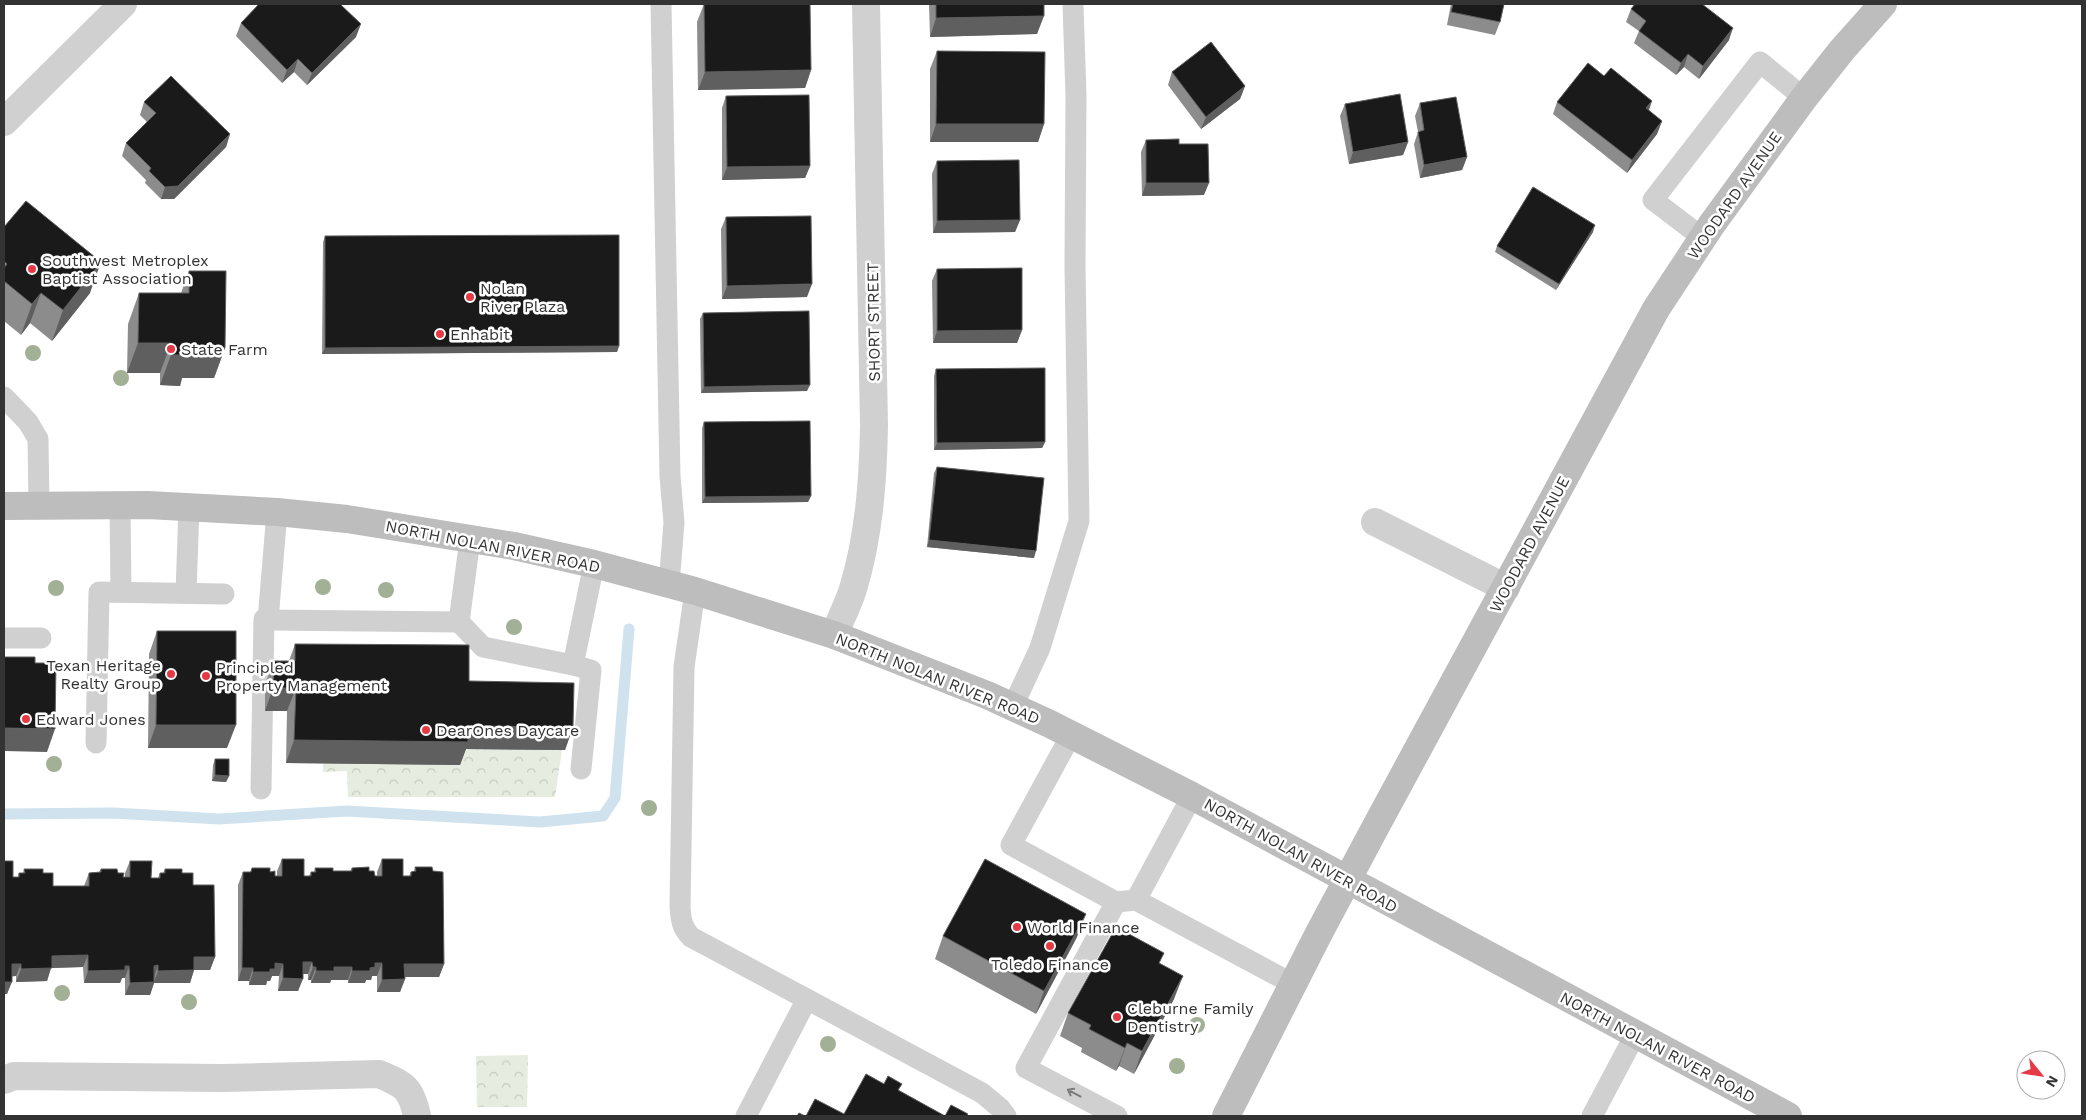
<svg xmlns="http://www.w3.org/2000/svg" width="2086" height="1120" font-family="'Work Sans',sans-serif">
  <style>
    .park { fill: url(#park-crowns) }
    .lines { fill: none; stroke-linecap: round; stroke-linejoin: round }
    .stream { stroke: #cfe2ee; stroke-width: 11 }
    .lane { stroke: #d0d0d0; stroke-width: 21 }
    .street { stroke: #d0d0d0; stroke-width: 28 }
    .secondary { stroke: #bdbdbd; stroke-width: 28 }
    .tree { fill: #a2b095 }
    .wall { fill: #8c8c8c }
    .shaded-wall { fill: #5f5f5f }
    .building { fill: #1a1a1a; stroke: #5f5f5f }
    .oneway { stroke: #7a7a7a }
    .poi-dot { fill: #e63946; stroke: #fff; stroke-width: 2 }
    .labels { text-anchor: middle; stroke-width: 5; stroke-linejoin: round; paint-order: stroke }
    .street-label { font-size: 16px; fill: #333; stroke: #fff }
    .poi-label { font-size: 16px; fill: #333; stroke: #fff; text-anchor: start }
  </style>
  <defs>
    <pattern id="park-crowns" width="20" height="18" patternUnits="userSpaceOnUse" patternTransform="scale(1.25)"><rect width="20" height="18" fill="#e6ecdf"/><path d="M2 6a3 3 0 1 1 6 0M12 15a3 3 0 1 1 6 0" fill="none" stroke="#c6cbc0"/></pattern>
  </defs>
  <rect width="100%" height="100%" fill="#fff"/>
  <g class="park">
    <path d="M460,749l102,1 -7,47h-207l-1,-26 -24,1v-8z"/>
    <path d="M528,1055l-1,52h-50l-1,-51z"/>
  </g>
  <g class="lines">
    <path class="stream" d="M4,814l109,-1 106,6 128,-8 193,11 63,-6 12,-18 14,-169"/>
    <g class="lane">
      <path d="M661,4l9,472 4,47 -5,61"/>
      <path d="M1703,238l-50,-38 107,-138 44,36"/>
      <path d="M4,397l24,25 10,17 1,68"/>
      <path d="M120,506l1,86"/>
      <path d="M470,539l-11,83 24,25 90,18"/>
      <path d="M695,591l-11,76 -4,240c1,13 2,21 11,30l291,156 18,15 6,8"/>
      <path d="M186,593l3,-86"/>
      <path d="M268,620l191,2"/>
      <path d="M4,638h37"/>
      <path d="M1013,706l27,-58 39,-127 -4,-255 1,-170 -3,-92"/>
      <path d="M1071,735l-60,110 105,57 20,-2 157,84"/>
      <path d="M96,743l3,-151 125,2"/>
      <path d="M581,769l10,-99 -18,-5 21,-101"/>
      <path d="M261,789l3,-170 4,1 9,-108"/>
      <path d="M1136,900l56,-104"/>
      <path d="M1116,902l-90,166 91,48"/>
      <path d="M746,1116l61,-117"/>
      <path d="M1592,1116l43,-81"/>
    </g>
    <g class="street">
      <path d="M4,122l119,-118"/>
      <path d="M1375,522l131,66"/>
      <path d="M834,635c6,-15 14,-30 19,-46 16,-53 20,-107 21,-163l-8,-422"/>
      <path d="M4,1080l10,-4 208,2 157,-4c26,11 32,14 38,42"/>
    </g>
    <g class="secondary">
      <path d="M4,506l144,-1 129,7 70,7 167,27 80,18 101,27 139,44 153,60 63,29 142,72 596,320"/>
      <path d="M1226,1116l93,-183 56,-105 281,-519 56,-85 92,-126 38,-48 41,-46"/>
    </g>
  </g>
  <g class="tree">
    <circle cx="33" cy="353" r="8"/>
    <circle cx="121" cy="378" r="8"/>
    <circle cx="323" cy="587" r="8"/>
    <circle cx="56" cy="588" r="8"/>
    <circle cx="386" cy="590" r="8"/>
    <circle cx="514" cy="627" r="8"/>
    <circle cx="54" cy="764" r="8"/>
    <circle cx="649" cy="808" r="8"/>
    <circle cx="62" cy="993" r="8"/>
    <circle cx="189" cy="1002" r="8"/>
    <circle cx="1197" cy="1025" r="8"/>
    <circle cx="828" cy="1044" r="8"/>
    <circle cx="1177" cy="1066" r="8"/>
  </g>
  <g class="wall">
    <path d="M704,4l107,66 -6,18 -107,2 -1,-68z"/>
    <path d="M929,4h115l-7,30 -107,3z"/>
    <path d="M1451,4h53l-4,18 -5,13 -48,-10z"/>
    <path d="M1631,9l98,31 -30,39 -15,-12 -8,8 -42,-32 5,-12 -13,-9z"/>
    <path d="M241,23l115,14 -49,48 -13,-13 -12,11 -46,-47z"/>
    <path d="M937,51l107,73 -6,18h-108v-73z"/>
    <path d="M1172,72l73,14 -5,13 -39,30 -33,-44z"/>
    <path d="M726,96l84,70 -5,12 -83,2v-72z"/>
    <path d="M144,102l86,32 -4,13 -52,52h-13l-16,-16 1,-3 -24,-24 4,-13 21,-21 -7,-7z"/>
    <path d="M1557,102l92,9 13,10 -5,13 -30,39 -74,-59z"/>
    <path d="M1420,103l47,54 -5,13 -42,8 -6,-34 4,-12 -3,-16z"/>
    <path d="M1345,104l63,38 -5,13 -54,9 -9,-48z"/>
    <path d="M1146,140l33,4 25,51 -62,1 -1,-44z"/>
    <path d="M937,161l83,59 -5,12 -82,1 -1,-59z"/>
    <path d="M726,217l81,80 -85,2 -1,-70z"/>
    <path d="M4,227l86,66 -38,48 -22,-18 -9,12 -17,-14z"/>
    <path d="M1593,232l-37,58 -61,-38 2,-6z"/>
    <path d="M325,236l294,110 -2,6 -295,2 1,-112z"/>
    <path d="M937,269l85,61 -5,13h-84l-1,-62z"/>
    <path d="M189,271l36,77 -11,30h-32l-2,8 -20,-1v-12h-33l1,-49 11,-31h42z"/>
    <path d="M703,313l104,78 -106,2 -1,-74z"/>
    <path d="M936,369l109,73 -3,6 -108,2v-74z"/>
    <path d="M704,422l107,74 -3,6 -106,1v-75z"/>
    <path d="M937,467l97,91 -107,-11 7,-74z"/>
    <path d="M157,631l70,117h-79l1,-94z"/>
    <path d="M295,644l174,37 104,46 -8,23 -99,-1 -6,16 -174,-2 1,-52h-22v-27l9,-23h15z"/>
    <path d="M215,759l14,17 -3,6 -14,-1 1,-16z"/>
    <path d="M282,859l22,17h5l2,-4h3l1,-4 18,3h17l2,-3 17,3 6,5h2v-4l5,-13 21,17h6l2,-4 3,-1 1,-4 29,97 -5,13h-35l1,2 -5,13h-23v-16h-5l-1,4h-5l-1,3h-17v-3h-17l-1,3h-19v-3h-3v-6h-5l-5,17h-20l1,-15h-7l-2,5h-3l-1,4h-17v-4h-11v-96l5,-13h7l2,-4 18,4 5,4h2v-5z"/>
    <path d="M4,861l9,16h5l1,-4h4l1,-4 19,4 10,13h31l5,-13 10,-1 2,-3 17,4 5,4h2v-4l5,-12 21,17h7l2,-5h3l2,-4 17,4 11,12 22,72 -5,13h-16l-4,13h-36l-4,12h-25v-17h-3l-2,5h-36l-1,-16 -32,1 -4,13 -31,1v-6h-4l-5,18h-3z"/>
    <path d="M943,936l134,1 -41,77 -101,-55z"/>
    <path d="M1160,964l14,35 -40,75 -15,-8 -3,5 -35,-19 1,-4 -22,-12 8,-23z"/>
  </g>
  <g class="shaded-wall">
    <path d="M1044,16l-7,18 -107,3 6,-19z"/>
    <path d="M361,24l-5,13 -49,48 5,-12z"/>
    <path d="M1733,28l-4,12 -30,39 4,-13z"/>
    <path d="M1688,54l-4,13 -8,8 5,-12z"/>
    <path d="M298,59l-4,13 -12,11 5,-13z"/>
    <path d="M811,70l-6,18 -107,2 7,-18z"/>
    <path d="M1245,86l-5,13 -39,30 5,-12z"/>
    <path d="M1652,101l-4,12 -2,-5z"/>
    <path d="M1662,121l-5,13 -30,39 5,-13z"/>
    <path d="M936,124h108l-6,18h-108z"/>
    <path d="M230,134l-4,13 -52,52h-13l4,-12z"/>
    <path d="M1408,142l-5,13 -54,9 4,-12z"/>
    <path d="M1467,157l-5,13 -42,8 4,-13z"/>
    <path d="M810,166l-5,12 -83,2 5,-13z"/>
    <path d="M1146,183h63l-5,12 -62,1z"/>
    <path d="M1020,220l-5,12 -82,1 4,-12z"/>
    <path d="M1595,225l-2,7 -37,58 3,-6z"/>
    <path d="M101,262l-11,31 -38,48 11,-31z"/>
    <path d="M812,284l-5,13 -85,2 5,-13z"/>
    <path d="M41,293l-11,30 -9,12 11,-31z"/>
    <path d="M1022,330l-5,13h-84l4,-12z"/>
    <path d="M138,343h33l-11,30h-33z"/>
    <path d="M619,346l-2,6 -295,2 3,-6z"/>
    <path d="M191,348h34l-11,30h-32l-2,8 -20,-1 11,-30z"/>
    <path d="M810,385l-3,6 -106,2 3,-6z"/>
    <path d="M1045,442l-3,6 -108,2 3,-7z"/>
    <path d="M811,496l-3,6 -106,1 3,-6z"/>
    <path d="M929,540l107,11 -2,7 -107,-11z"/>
    <path d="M273,688h23l-9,23h-22z"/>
    <path d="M156,725h80l-9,23h-79z"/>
    <path d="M468,726l105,1 -8,23 -99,-1 -6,16 -174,-2 8,-23z"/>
    <path d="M4,728l51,1 -8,23 -43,-1z"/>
    <path d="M215,775l14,1 -3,6 -14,-1z"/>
    <path d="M1086,914l-9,23 -41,77 8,-23z"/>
    <path d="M88,955l-5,12 -32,1 -4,13 -31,1 5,-13 31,-13z"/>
    <path d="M194,957h21l-5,13h-20z"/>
    <path d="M303,962h9l-4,12h-10z"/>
    <path d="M275,963l8,1 -4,12h-7l-2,5h-3l-1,4h-17l4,-13z"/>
    <path d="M375,963h7l-5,13h-5l-1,4h-5l-1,3h-17l4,-12 18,-3z"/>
    <path d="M12,964h9l-5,12 -9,1z"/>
    <path d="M404,964h40l-5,13h-39z"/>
    <path d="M158,965l-4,13v-12z"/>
    <path d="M125,966h4l-4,12h-3l-2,5h-36l4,-12z"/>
    <path d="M313,967h3l-5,13h-3z"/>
    <path d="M334,967h18l-4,13h-17l-1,3h-19l5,-12z"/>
    <path d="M242,968h11l-4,13h-11z"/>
    <path d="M194,970l-4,13h-36l-4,12h-25l5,-12 24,-1 4,-11z"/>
    <path d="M1183,976l-9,23 -40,75 8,-23z"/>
    <path d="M283,978l20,1 -5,12h-20z"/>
    <path d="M405,979l-5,13h-23l5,-12z"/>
    <path d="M4,982h8l-5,12h-3z"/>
    <path d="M1127,1043l-8,23 -3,5 9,-23z"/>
  </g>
  <g class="building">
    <path d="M259,4h81l21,20 -49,49 -14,-14 -11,11 -46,-47z"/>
    <path d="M704,4h106l1,66 -106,2z"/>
    <path d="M936,4h108v12l-108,2z"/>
    <path d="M1453,4h51l-4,18 -49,-10z"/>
    <path d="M1635,4h67l31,24 -30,38 -15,-12 -7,9 -42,-32 7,-10 -15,-12z"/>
    <path d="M1211,42l34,44 -39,31 -34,-45z"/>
    <path d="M937,51l108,1 -1,72h-108z"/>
    <path d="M1588,63l16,13 7,-8 41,33 -6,7 16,13 -30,39 -75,-58z"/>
    <path d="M171,76l59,58 -52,52 -13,1 -16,-16 2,-3 -25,-25 30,-30 -12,-11z"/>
    <path d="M1400,94l8,48 -55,10 -8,-48z"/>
    <path d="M809,95l1,71 -83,1 -1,-71z"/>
    <path d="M1456,97l11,60 -43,8 -6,-33 6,-2 -4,-27z"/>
    <path d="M1179,139v5h29l1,39h-63v-43z"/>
    <path d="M1019,160l1,60 -83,1v-60z"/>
    <path d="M1533,187l62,38 -36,59 -62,-38z"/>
    <path d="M26,201l75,61 -38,48 -22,-17 -9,11 -28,-23v-13l3,-4 -3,-3v-34z"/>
    <path d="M811,216l1,68 -85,2 -1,-69z"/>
    <path d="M619,235v111l-294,2v-112z"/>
    <path d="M1022,268v62l-85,1v-62z"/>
    <path d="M189,271h37l-1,77h-34v7h-20v-12h-33l1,-50h50z"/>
    <path d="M809,311l1,74 -106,2 -1,-74z"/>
    <path d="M1045,368v74l-108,1 -1,-74z"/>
    <path d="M810,421l1,75 -106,1 -1,-75z"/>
    <path d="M937,467l107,11 -8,73 -107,-11z"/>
    <path d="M157,631h79v94h-80z"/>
    <path d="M295,644l174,1v36l105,2 -1,44 -105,-1v16l-174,-2 2,-52h-23l1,-27h21z"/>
    <path d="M4,657h31v6h21l-1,66 -51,-1z"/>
    <path d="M215,759h14v17l-14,-1z"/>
    <path d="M282,859h22v17h7v-4h5l-1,-4h18v3h19v-3l17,-1v4h5l1,5h7v-17h21v17h8v-4l5,-1 -1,-4h17l1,4 10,1 1,92h-40l1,15 -23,1v-17h-7v4l-5,1v3h-18v-4h-18v4h-18v-4h-3l-1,-5h-9v17l-20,-1v-14l-8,-1v6h-5v3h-17v-4h-11l1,-96h8l1,-4h18v4l5,-1v5h7z"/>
    <path d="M985,859l101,55 -42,77 -101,-55z"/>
    <path d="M4,861h9v16h6v-4h6l-1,-4h19v4h10v13h36v-13l12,-1v-3h16l1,4h6l-1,4h7v-16h22l-1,17h9v-5h5v-4h17v4h11v12h21l1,72h-21v13l-36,1v-6l-4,1v16l-24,1 -1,-17h-4v4l-37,1v-16l-36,1v12l-31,1v-5h-9v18h-8z"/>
    <path d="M1116,927l48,26 -5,10 24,13 -41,75 -15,-8 -2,5 -36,-19 2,-4 -23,-12z"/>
    <path d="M866,1074l18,10 4,-8 14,8 -4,6 47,26 6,-11 17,9 -2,2h-160l9,-17 29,15z"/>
    <path d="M799,1113l6,3h-8z"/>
  </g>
  <defs><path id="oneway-shaft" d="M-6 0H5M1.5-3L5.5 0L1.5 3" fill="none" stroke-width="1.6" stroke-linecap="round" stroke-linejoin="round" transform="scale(1.25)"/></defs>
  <use class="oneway" href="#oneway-shaft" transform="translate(1074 1093) rotate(-152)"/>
  <g class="poi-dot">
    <circle cx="32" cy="269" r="5"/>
    <circle cx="470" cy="297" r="5"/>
    <circle cx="440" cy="334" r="5"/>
    <circle cx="171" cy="349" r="5"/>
    <circle cx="171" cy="674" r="5"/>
    <circle cx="206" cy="676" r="5"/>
    <circle cx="26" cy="719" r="5"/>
    <circle cx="426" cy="730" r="5"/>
    <circle cx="1017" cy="927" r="5"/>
    <circle cx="1050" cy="946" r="5"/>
    <circle cx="1117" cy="1017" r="5"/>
  </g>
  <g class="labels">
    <g class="street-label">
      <text transform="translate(1734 195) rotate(-55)" y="6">WOODARD AVENUE</text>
      <text transform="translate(873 322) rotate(-91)" y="6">SHORT STREET</text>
      <text transform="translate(1529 544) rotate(-62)" y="6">WOODARD AVENUE</text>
      <text transform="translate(493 546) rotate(11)" y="6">NORTH NOLAN RIVER ROAD</text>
      <text transform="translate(938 678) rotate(22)" y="6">NORTH NOLAN RIVER ROAD</text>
      <text transform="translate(1301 855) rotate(29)" y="6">NORTH NOLAN RIVER ROAD</text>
      <text transform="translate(1658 1047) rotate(28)" y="6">NORTH NOLAN RIVER ROAD</text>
    </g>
    <g class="poi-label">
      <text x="42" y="266">Southwest Metroplex<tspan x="42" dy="18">Baptist Association</tspan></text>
      <text x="480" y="294">Nolan<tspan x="480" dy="18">River Plaza</tspan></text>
      <text x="450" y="340">Enhabit</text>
      <text x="181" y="355">State Farm</text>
      <text x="161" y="671" text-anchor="end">Texan Heritage<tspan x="161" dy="18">Realty Group</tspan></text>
      <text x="216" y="673">Principled<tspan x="216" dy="18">Property Management</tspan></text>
      <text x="36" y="725">Edward Jones</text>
      <text x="436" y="736">DearOnes Daycare</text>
      <text x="1027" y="933">World Finance</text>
      <text x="1050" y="970" text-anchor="middle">Toledo Finance</text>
      <text x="1127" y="1014">Cleburne Family<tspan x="1127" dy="18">Dentistry</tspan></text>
    </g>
  </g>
  <rect width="2086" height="1120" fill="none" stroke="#333333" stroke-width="10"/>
  <g transform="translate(2041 1075) rotate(120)"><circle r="24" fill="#ffffff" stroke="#adadad"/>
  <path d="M0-4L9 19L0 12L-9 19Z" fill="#e63946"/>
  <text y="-8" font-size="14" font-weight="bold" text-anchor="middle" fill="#333333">N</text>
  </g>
</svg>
